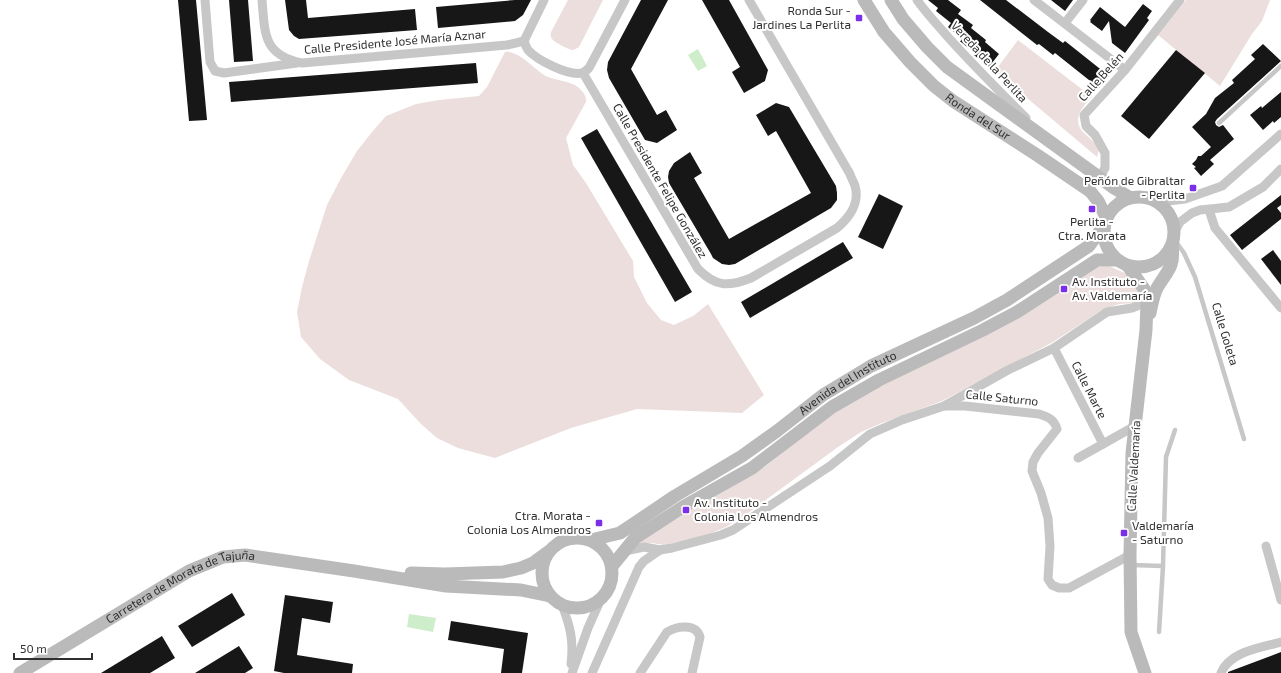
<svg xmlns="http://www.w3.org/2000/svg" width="1281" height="673" font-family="'Exo 2',sans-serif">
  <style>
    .green { fill: #eddede }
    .water { fill: #ceedca }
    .building { fill: #171717 }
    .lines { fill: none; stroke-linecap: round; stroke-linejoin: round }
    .lane { stroke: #c7c7c7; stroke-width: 4.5 }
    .street { stroke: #c7c7c7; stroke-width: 9 }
    .secondary { stroke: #bababa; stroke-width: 13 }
    .poi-dot { fill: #7c2fe9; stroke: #fff; stroke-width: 1.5 }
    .labels { text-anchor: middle; stroke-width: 4; stroke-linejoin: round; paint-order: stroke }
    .poi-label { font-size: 12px; fill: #303030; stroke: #fff; text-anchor: end }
    .street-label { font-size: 12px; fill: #303030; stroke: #fff }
  </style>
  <rect width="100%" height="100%" fill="#fff"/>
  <g class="green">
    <path d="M568,0h35l-24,47c-2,1 -3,2 -6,3 -4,0 -19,-8 -21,-11 -2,-3 -1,-4 -1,-7z"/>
    <path d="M1186,0h84l-8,21 -10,13 -32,52 -62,-51z"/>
    <path d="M1018,40l74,57c-10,10 -21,23 -8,36 6,5 11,10 15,16l-2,8 -102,-86z"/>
    <path d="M505,52c15,-2 30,19 43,25 8,3 19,4 27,8 6,4 12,10 11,17l-20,36 7,27 13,18 47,78 1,16 13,26 14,17 13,5 19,-9 15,-12 56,91 -22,18 -105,-4 -66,19 -76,30 -37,-10 -21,-10 -16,-14 -23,-25 -49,-19 -29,-21 -19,-22 -4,-25 5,-25 7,-26 18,-56 14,-27 16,-27 15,-19 14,-16 30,-12 23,-4 40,-4 8,-9z"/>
    <path d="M1109,266l18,8 16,25 -8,4 -16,1 -17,6 -49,32 -111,59 -60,22 -21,9 -23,15 -94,69 -18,11 -17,7 -21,6 -24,5 -12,-2 -10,1h-5l48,-30 65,-38 16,-10 69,-55 260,-144z"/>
  </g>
  <g class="water">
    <path d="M698,49l9,17 -9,5 -10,-16z"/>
    <path d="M409,614l27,4 -3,14 -26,-5z"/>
  </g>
  <g class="building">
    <path d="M178,0h18l11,120 -18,1z"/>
    <path d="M229,0h19l5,61 -19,1z"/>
    <path d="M285,0h21l2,18 107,-9 2,21 -118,9 -5,-3 -5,-6z"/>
    <path d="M515,0h16l-8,15 -8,6 -77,7 -2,-21z"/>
    <path d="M641,0h27l-37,69 26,46 9,-5 11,20 -20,13 -12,-3 -36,-62 -2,-8 1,-8z"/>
    <path d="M702,0h27l39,70 -3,11 -21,12 -12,-21 8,-5z"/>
    <path d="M928,0h20l13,10 -3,4 15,11 -2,3 15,12 -1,2 14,12 -10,13 -15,-12 2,-1 -15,-12h-1l2,-3 -14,-12 3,-4 -15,-12 2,-3z"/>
    <path d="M980,0h26l42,32 15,11 2,-2 44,35 -10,12 -44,-35 -2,2 -14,-11 -2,1z"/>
    <path d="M1051,0h22l-8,11z"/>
    <path d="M1143,4l9,7 -5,7 2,2 -24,33 -13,-10 -3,-22 -7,10 -12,-9 1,-1 -1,-1 10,-13 25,20z"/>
    <path d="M1263,44l18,17 -64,58 -2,3 1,3 3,2 4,-2 11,14 -24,21 4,4 -13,12 -7,-8 2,-1 -4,-3 4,-4 2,-4h3l10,-9 -19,-20 14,-13 9,-16 19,-15 -2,-3 23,-21 -4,-4z"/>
    <path d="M1176,50l29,23 -56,66 -28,-23z"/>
    <path d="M476,63l2,20 -247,19 -2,-20z"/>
    <path d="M1281,92v25l-7,6 -1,-2 -10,9 -13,-15 11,-9 1,2z"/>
    <path d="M776,103l13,4 47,79 1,7v7l-6,8 -96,56 -6,1 -7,-1 -9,-6 -2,-4 -42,-71 -1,-6 1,-6 5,-8 16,-11 12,21 -8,5 35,61 82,-46 -35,-62 -8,5 -12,-21z"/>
    <path d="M597,129l95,163 -17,10 -94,-164z"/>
    <path d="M879,194l24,12 -20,43 -25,-12z"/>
    <path d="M1281,195v10l-4,3 4,5v6l-39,31 -12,-15z"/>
    <path d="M843,242l10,16 -103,60 -9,-16z"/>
    <path d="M1273,250l8,11v24l-20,-26z"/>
    <path d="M232,593l13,22 -53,32 -14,-21z"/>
    <path d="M285,595l48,7 -3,21 -28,-5 -5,37 56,9 -1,9h-68l-10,-2z"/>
    <path d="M451,621l77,12 -6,40h-21l3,-24 -56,-9z"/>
    <path d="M162,636l13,22 -25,15h-49z"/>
    <path d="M239,646l14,22 -8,5h-50z"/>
    <path d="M1281,652v21h-53v-1z"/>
  </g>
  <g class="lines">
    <g class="lane">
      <path d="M1219,123l62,-57"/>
      <path d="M1174,239l10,14 11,24 49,162"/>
      <path d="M1132,565l31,1"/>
      <path d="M1159,632l4,-66 3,-109 9,-27"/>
    </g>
    <g class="street">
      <path d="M205,0l5,62 5,9 9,2 73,-10"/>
      <path d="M262,0c3,34 1,55 40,63l205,-18 17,-4"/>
      <path d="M544,0l-20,41c1,3 2,6 4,9 9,10 40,26 54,23 3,-1 5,-3 7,-5l36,-68"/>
      <path d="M917,0c9,13 20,24 30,36 25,28 52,55 79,82"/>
      <path d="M1034,0l91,70"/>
      <path d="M1065,23l18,-23"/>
      <path d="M583,73l115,196c18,18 30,18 53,9l86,-50c12,-10 23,-25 18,-42 -1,-4 -4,-8 -5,-12l-101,-174"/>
      <path d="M1100,177l5,-9v-15l-10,-18 -9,-9 -2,-11 41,-45 55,-70"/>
      <path d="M1159,202l26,-3 37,-13 59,-52"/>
      <path d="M1209,210l6,18 66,80"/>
      <path d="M1175,231l5,-9 12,-9 8,-3 29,-3 34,-20 18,-18"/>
      <path d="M1054,348l49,96"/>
      <path d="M945,406h20l74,8c9,3 15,5 18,15l-19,24 -5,9 -1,9 9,22 7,25 2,28 -2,33 4,6 7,3h10l61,-33"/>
      <path d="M1078,458l57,-32"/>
      <path d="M1266,546l15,54"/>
      <path d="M625,551l19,-4 16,3 12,-2 49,-13 12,-5 97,-64 40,-32 32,-14 42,-14 64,-36 46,-22 53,-36 25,-4 19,-8"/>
      <path d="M562,605c8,21 12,35 9,59"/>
      <path d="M572,673l16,-45 13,-29"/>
      <path d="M592,673l47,-106 5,-6 16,-11"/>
      <path d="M640,673l27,-41c10,-6 29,-9 33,5l-8,36"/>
      <path d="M1221,673c9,-22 40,-25 60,-31"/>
    </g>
    <g class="secondary">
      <path id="s1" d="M864,0l20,32 26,30 24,24 19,15 84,54 53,36 8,10 8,16"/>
      <path d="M891,0l12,19 24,28 20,20 167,121 15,9"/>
      <circle cx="1139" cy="232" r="35"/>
      <path d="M1128,266l16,23 3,14 -1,27 -14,123 -2,102 1,77 14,41"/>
      <path d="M1150,313c2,-9 3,-17 7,-25 10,-17 18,-21 15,-42"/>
      <circle cx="577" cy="573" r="35"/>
      <path id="s2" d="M591,540l29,-7 55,-37 67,-40 35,-25 46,-36 48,-29 103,-48 33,-18 82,-54 14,-19"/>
      <path d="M612,566l23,-28 48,-31 69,-39 80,-61 47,-27 104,-50 34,-18 80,-52h20"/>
      <path d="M411,573l34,1 58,-2 18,-4 12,-5 15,-11"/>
      <path id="s3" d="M20,673l169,-102 34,-14 22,-2 109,16 92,15 75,4 29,6"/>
    </g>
  </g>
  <g class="poi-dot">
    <rect x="855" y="14" width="8" height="8" rx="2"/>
    <rect x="1189" y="184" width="8" height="8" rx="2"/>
    <rect x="1088" y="205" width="8" height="8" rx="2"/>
    <rect x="1060" y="285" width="8" height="8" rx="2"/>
    <rect x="682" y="506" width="8" height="8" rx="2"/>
    <rect x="595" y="519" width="8" height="8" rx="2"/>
    <rect x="1120" y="529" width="8" height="8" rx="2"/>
  </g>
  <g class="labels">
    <g class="poi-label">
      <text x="851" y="15">Ronda Sur -<tspan x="851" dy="14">Jardines La Perlita</tspan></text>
      <text x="1185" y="185">Peñón de Gibraltar<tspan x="1185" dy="14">- Perlita</tspan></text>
      <text x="1092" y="226" text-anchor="middle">Perlita -<tspan x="1092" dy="14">Ctra. Morata</tspan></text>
      <text x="1072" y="286" text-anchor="start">Av. Instituto -<tspan x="1072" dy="14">Av. Valdemaría</tspan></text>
      <text x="694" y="507" text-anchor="start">Av. Instituto -<tspan x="694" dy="14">Colonia Los Almendros</tspan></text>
      <text x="591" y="520">Ctra. Morata -<tspan x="591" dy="14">Colonia Los Almendros</tspan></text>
      <text x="1132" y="530" text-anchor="start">Valdemaría<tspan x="1132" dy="14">- Saturno</tspan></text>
    </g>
    <g class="street-label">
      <text transform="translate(395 42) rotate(-5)" y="4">Calle Presidente José María Aznar</text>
      <text transform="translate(989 62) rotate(47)" y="4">Vereda de la Perlita</text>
      <text transform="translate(1101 77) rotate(-48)" y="4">Calle Belén</text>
      <text dy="4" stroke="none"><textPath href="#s1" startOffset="165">Ronda del Sur</textPath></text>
      <text transform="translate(660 181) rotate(60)" y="4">Calle Presidente Felipe González</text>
      <text transform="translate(1225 334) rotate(73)" y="4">Calle Goleta</text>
      <text dy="4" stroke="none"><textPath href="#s2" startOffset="303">Avenida del Instituto</textPath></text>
      <text transform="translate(1089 390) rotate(63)" y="4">Calle Marte</text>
      <text transform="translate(1002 398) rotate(6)" y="4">Calle Saturno</text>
      <text transform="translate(1134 466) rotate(-87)" y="4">Calle Valdemaría</text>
      <text dy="4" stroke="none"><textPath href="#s3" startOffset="184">Carretera de Morata de Tajuña</textPath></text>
    </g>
  </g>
  <path d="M14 653v6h78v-6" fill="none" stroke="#303030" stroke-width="2"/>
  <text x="20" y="653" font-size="12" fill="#303030" stroke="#ffffff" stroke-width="3" paint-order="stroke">50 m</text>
</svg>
